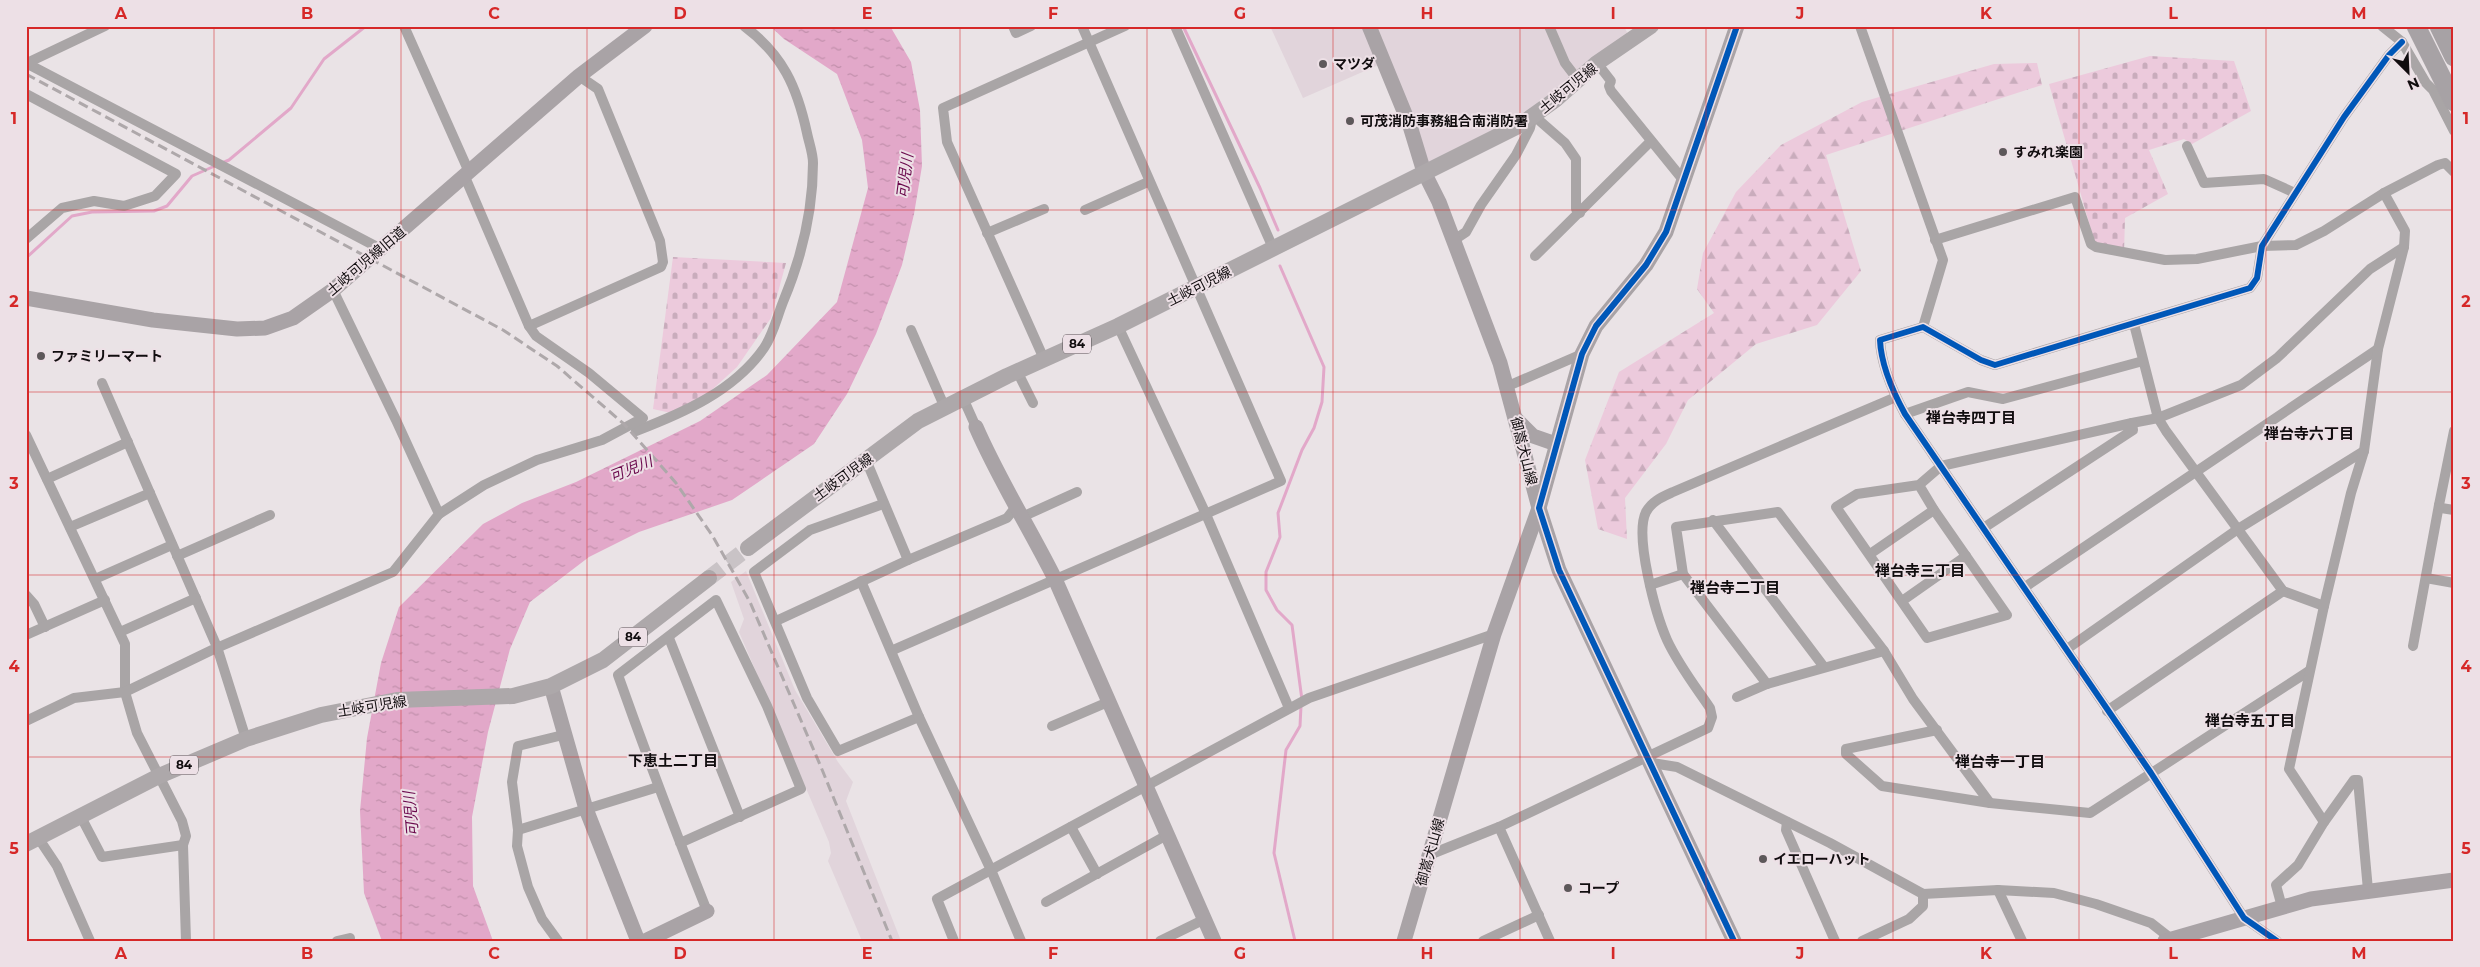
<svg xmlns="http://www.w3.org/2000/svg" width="2480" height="967" font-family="Montserrat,'Noto Sans JP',sans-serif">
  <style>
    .built { fill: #e1d4db }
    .forest { fill: url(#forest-firs) }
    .cemetery { fill: url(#cemetery-stones) }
    .water { fill: url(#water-ripples) }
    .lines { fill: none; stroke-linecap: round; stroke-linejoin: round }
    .stream { stroke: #e2a8c9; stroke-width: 3 }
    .primary-tunnel { stroke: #c9c3c6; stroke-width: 16; stroke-dasharray: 16 8; stroke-linecap: butt }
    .street { stroke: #a9a5a6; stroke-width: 10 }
    .secondary { stroke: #a9a3a6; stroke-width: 15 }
    .primary { stroke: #ada8aa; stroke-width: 16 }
    .highway { stroke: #a7a2a5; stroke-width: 19 }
    .rail { stroke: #aea8aa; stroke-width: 3; stroke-dasharray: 10 5; stroke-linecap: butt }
    .cycleway-casing { stroke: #ede0e6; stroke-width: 9 }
    .cycleway { stroke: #0057b8; stroke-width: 6 }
    .grid { fill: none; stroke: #d62828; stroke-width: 1; stroke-opacity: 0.55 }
    .poi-dot { fill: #5d585a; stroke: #ede0e6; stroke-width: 2 }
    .labels { text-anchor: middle; stroke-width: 4; stroke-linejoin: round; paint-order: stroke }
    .shield { fill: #ede0e6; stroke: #534c50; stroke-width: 1 }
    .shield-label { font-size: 12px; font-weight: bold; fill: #110d0f }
    .poi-label { font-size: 14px; font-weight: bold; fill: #110d0f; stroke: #ede0e6; text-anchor: start }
    .street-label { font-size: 14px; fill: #110d0f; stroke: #ede0e6 }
    .water-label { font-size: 15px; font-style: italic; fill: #6a084c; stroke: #ede0e6 }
    .neighbourhood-label { font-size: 15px; font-weight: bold; fill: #110d0f; stroke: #ede0e6 }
    .neatline { fill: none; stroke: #d62828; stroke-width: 2 }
    .grid-label { font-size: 16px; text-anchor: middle; font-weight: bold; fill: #d62828 }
  </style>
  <defs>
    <pattern id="forest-firs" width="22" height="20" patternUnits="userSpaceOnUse" patternTransform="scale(1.25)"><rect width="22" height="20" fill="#eccadc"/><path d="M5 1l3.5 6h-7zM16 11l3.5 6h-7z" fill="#c9acbc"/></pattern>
    <pattern id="cemetery-stones" width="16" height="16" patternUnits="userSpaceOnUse" patternTransform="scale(1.25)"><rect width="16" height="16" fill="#eccadc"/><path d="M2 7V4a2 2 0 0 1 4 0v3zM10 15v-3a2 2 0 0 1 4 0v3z" fill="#c9acbc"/></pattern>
    <pattern id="water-ripples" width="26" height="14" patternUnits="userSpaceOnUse" patternTransform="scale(1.25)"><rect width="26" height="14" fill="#e2a8c9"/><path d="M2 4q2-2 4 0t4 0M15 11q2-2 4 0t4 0" fill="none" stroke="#c18fab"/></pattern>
  </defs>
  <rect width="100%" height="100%" fill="#eae3e6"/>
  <g class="built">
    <path d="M1270,26h354l7,15 -76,59 -131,72 -41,-109 -80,35z"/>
    <path d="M746,571l49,119 43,72 15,20 -7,19 55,140h-39l-34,-80 3,-8 -2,-11 -90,-210 5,-13 -13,-37z"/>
  </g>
  <path class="forest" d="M2037,63l5,22 -216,70 35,116 -44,54 -61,19 -68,56 -22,44 -41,54 2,41 -29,-10 -13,-69 34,-88 95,-59 -17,-24 6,-36 33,-61 45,-47 81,-43 132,-38z"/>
  <g class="cemetery">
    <path d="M2150,56l84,5 17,50 -59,33 -8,-5 -35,11 19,44 -43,24 -1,35 -28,-6 -47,-163z"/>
    <path d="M673,257l113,6 -15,55 -34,49 -33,30 -33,16 -18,-4z"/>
  </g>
  <path class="water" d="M770,26h120l21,36 9,48 2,56 -8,48 -12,51 -26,69 -29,60 -33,50 -82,56 -93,32 -50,25 -59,45 -20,47 -22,83 -16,85 1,69 20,55h-111l-18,-48 -4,-82 7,-73 14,-75 18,-56 84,-83 39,-21 54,-21 124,-61 67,-46 70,-73 31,-114 -6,-48 -25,-66 -53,-35z"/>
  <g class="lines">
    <g class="stream">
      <path d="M1183,26l77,162 18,42"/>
      <path d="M222,163l7,-3 62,-52 33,-49 42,-33"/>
      <path d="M26,258l46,-42 20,-4 62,-1 13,-5 25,-30 25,-11"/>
      <path d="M1280,266l44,101 -2,35 -8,26 -12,22 -24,63 2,24 -14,35v18l11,20 15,15 10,75"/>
      <path d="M1295,941l-21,-88 12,-103 14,-24 1,-20"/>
    </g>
    <path class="primary-tunnel" d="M709,578l39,-30"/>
    <g class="street">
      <path d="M404,26l65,146"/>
      <path d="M1013,26l3,7 15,-7"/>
      <path d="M1175,26l98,222"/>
      <path d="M1549,26l16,37 13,17"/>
      <path d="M1860,26l83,234 -20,67"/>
      <path d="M2382,26l20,16 24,41 7,7 21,41"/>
      <path d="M26,63l355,186"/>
      <path d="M27,63l78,-37"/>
      <path d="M1597,63l14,18 -2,5 2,5 73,90"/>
      <path d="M26,94l150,80 -21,22 -31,10 -30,-5 -32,7 -36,31"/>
      <path d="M2187,146l17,37 60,-4 31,14"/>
      <path d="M465,177l64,149 132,-59 2,-5 -3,-21 -62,-152 -19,-13"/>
      <path d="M1085,210l63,-28"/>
      <path d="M987,233l57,-24"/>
      <path d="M1454,240l12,-8 15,-27 35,-50 14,-27 3,-13 32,28 11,16v50l4,4"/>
      <path d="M1935,240l140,-43 16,47 5,3 69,13 32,-1 65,-13 34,-1 28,-14 60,-38 54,-28 7,-2 9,9"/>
      <path d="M1535,256l116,-115"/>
      <path d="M2134,324l24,94 8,13 117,160 41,15"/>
      <path d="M1118,326l87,186 84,196"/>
      <path d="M911,330l34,78"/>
      <path d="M1044,359l-97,-217 -4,-34 182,-82"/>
      <path d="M1017,371l16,32"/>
      <path d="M102,383l115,264 29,92"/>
      <path d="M1508,386l74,-32"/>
      <path d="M963,398l13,29"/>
      <path d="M1905,414l63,-22 35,7 140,-38"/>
      <path d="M2132,423l26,-5 83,-33 36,-27 93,-89 34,-22"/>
      <path d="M636,431c47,-18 98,-40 128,-83 9,-13 13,-31 19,-46 18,-43 30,-91 30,-139 0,-10 -4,-20 -6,-30 -10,-46 -24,-78 -63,-107"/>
      <path d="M2454,431l-15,74 2,3 13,2"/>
      <path d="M26,435l99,209v48l12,41 45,88 4,15 -3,9 3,96"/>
      <path d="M866,460l42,100"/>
      <path d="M47,479l81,-37"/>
      <path d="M1919,485l15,25 73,105 -80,23 -91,-131 21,-13 62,-9 22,-19 191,-43 1,7 -148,97"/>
      <path d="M883,504l-73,26 -56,42 53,126 31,53 81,-34"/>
      <path d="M439,514l45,-29 53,-25 65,-20 41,-22 -54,-45 -53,-37 -7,-10"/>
      <path d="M1022,517l55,-25"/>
      <path d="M1713,520l111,147"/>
      <path d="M70,527l80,-34"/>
      <path d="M1870,554l64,-44"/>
      <path d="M177,556l93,-41"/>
      <path d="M2426,578l28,5"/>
      <path d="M95,579l77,-34"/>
      <path d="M861,581l58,136 72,153 30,71"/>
      <path d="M1650,585l33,-11"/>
      <path d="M2025,587l353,-238"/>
      <path d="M26,595l8,9 11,23"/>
      <path d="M1902,601l64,-45"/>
      <path d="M776,621l132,-61 99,-42 8,-10"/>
      <path d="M120,632l76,-34"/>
      <path d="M26,635l79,-35"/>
      <path d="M669,638l71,179"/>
      <path d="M2413,646l26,-141"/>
      <path d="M2067,649l171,-120 126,-78"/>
      <path d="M893,650l388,-169 -199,-455"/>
      <path d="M1767,684l-84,-110 -7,-47 102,-15 106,139 29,48 77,104"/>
      <path d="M1737,697l30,-13 117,-33"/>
      <path d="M2107,711l176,-120"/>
      <path d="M26,721l48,-23 51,-6 87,-42 181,-78 46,-58 -43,-94 -63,-130"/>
      <path d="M1052,726l56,-24"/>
      <path d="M1937,730l-91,19v5l36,32 108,17 100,10 219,-142"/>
      <path d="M1652,763l25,4 153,76 93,51 75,-4 56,3 42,11 55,19 23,18"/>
      <path d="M80,815l22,42 81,-12"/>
      <path d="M1787,822l-1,8 49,111"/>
      <path d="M2324,822l-35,-53 35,-163 27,-113 13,-42 14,-102 26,-102 1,-16 -21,-38"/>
      <path d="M1071,827l26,47"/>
      <path d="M1499,827l51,114"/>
      <path d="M518,830l140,-43"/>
      <path d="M37,836l20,30 33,75"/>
      <path d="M680,843l121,-54 -34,-83 -51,-106 -98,75c28,79 58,158 89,236"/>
      <path d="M1429,855l70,-28 209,-99 4,-11 -2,-9c-15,-22 -32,-44 -43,-68 -11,-25 -33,-104 -21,-128 6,-11 16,-15 27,-20l223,-95"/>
      <path d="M1998,890l24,51"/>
      <path d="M1046,902l121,-67"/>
      <path d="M2282,907l-6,-22 22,-20 26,-43 30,-42h4l10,110"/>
      <path d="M337,941l13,-3"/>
      <path d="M558,941l-16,-22 -14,-32 -11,-41 1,-16 -6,-48 6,-36 45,-11"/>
      <path d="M954,941l-17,-42 372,-201 185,-64"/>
      <path d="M1160,941l45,-22"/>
      <path d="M1483,941l56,-26"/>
      <path d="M1862,941l47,-22 14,-13v-12"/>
      <path d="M2277,941l-33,-23 -93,-145 -246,-359c-12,-22 -24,-49 -25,-74l43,-13 58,33 14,5 255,-77 7,-10 5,-32 82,-129 45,-62 13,-13"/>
    </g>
    <g class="secondary">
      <path d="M1369,26l41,100 14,46 15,30 61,161 39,145 20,62 175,371"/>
      <path d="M26,298l127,22 84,9 28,-1 28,-10 40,-28 246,-214 66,-50"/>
      <path d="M1516,419l17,17 23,8"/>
      <path d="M976,427c23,53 53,100 79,152l159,362"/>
      <path d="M551,686l35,123 52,132"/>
      <path d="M645,941l62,-30"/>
      <path d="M1404,941l90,-307 45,-126 43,-154 14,-28 50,-61 20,-33 71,-206"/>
      <path d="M2165,941l146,-42 143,-19"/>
    </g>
    <g class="primary">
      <path d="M748,548l170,-127 89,-45 111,-50 402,-201 35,-25 42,-37 54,-37"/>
      <path d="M26,844l133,-68 87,-37 75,-24 76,-15 116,-4 38,-10 52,-26 106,-82"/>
    </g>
    <g class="highway">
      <path d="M2416,26l38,76"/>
      <path d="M2439,26l15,31"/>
    </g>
    <path class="rail" d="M26,74l477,256 54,36 67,58 52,59 36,52 38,67 71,165 71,174"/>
    <g class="cycleway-casing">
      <g id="cycleway">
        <path d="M1734,941l-175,-371 -20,-62 43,-154 14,-28 50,-61 20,-33 71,-206"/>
        <path d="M2277,941l-33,-23 -93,-145 -246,-359c-12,-22 -24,-49 -25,-74l43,-13 58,33 14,5 255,-77 7,-10 5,-32 82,-129 45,-62 13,-13"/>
      </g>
    </g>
    <use href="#cycleway" class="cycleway"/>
  </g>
  <path class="grid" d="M214,26v915M401,26v915M587,26v915M774,26v915M960,26v915M1147,26v915M1333,26v915M1520,26v915M1706,26v915M1893,26v915M2079,26v915M2266,26v915M26,210h2428M26,392h2428M26,575h2428M26,757h2428"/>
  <g class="poi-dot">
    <circle cx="1323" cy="64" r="5"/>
    <circle cx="1350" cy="121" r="5"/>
    <circle cx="2003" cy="152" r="5"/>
    <circle cx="41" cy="356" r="5"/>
    <circle cx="1763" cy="859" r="5"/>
    <circle cx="1568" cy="888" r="5"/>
  </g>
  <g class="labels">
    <g class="shield">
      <rect x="1063" y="334.5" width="28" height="19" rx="4"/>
      <rect x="619" y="627.5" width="28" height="19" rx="4"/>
      <rect x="170" y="755.5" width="28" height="19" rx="4"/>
    </g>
    <g class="shield-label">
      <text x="1077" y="348">84</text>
      <text x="633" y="641">84</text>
      <text x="184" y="769">84</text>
    </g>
    <g class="poi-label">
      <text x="1333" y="69">マツダ</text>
      <text x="1360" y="126">可茂消防事務組合南消防署</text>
      <text x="2013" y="157">すみれ楽園</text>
      <text x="51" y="361">ファミリーマート</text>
      <text x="1773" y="864">イエローハット</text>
      <text x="1578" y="893">コープ</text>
    </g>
    <g class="street-label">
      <text transform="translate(1568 88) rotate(-39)" y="5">土岐可児線</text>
      <text transform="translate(366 261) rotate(-40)" y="5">土岐可児線旧道</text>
      <text transform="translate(1199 286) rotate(-27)" y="5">土岐可児線</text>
      <text transform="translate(1524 451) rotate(76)" y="5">御嵩犬山線</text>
      <text transform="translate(843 477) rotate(-36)" y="5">土岐可児線</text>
      <text transform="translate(372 706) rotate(-9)" y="5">土岐可児線</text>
      <text transform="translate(1430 852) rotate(-74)" y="5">御嵩犬山線</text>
    </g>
    <g class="water-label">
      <text transform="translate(905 176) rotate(-83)" y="5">可児川</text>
      <text transform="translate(631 469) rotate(-22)" y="5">可児川</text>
      <text transform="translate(411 814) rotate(-95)" y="5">可児川</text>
    </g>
    <g class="neighbourhood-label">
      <text x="1971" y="423">禅台寺四丁目</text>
      <text x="2309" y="439">禅台寺六丁目</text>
      <text x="1920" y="576">禅台寺三丁目</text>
      <text x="1735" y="593">禅台寺二丁目</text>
      <text x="2250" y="726">禅台寺五丁目</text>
      <text x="673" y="766">下恵土二丁目</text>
      <text x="2000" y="767">禅台寺一丁目</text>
    </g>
  </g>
  <rect width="2480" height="967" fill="none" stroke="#ede0e6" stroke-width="55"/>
  <g transform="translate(2408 72) rotate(156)" stroke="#ede0e6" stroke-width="4" paint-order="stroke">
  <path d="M0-4L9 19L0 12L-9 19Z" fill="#110d0f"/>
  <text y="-8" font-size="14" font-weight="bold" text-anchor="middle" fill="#110d0f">N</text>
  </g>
  <rect x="28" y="28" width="2424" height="912" class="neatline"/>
  <g class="grid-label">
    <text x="121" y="19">A</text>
    <text x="307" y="19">B</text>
    <text x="494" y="19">C</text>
    <text x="680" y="19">D</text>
    <text x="867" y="19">E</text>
    <text x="1053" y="19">F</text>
    <text x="1240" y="19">G</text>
    <text x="1427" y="19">H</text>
    <text x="1613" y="19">I</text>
    <text x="1800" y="19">J</text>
    <text x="1986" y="19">K</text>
    <text x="2173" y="19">L</text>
    <text x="2359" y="19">M</text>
    <text x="14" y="124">1</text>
    <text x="2466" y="124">1</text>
    <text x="14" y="307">2</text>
    <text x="2466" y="307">2</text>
    <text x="14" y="489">3</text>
    <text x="2466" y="489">3</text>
    <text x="14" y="672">4</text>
    <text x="2466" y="672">4</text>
    <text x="14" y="854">5</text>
    <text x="2466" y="854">5</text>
    <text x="121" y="959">A</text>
    <text x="307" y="959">B</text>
    <text x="494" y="959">C</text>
    <text x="680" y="959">D</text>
    <text x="867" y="959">E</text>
    <text x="1053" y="959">F</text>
    <text x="1240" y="959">G</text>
    <text x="1427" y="959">H</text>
    <text x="1613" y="959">I</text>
    <text x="1800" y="959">J</text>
    <text x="1986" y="959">K</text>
    <text x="2173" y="959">L</text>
    <text x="2359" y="959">M</text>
  </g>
</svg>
